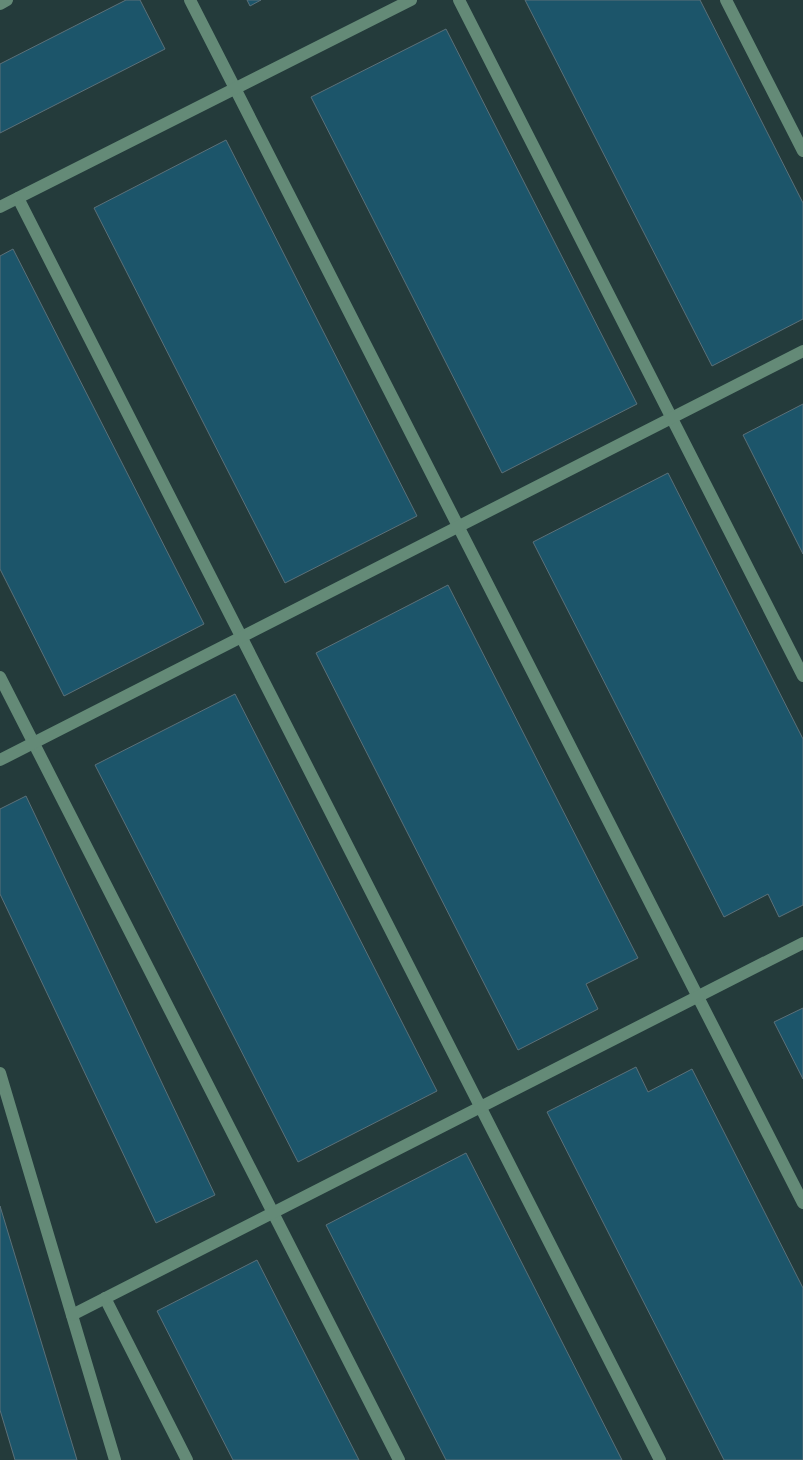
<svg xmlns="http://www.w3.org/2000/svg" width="803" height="1460" font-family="'IBM Plex Serif',serif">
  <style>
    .building { fill: #1c556a; stroke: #5b7079 }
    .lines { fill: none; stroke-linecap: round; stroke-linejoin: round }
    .minor { stroke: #648a77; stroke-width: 12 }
  </style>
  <rect width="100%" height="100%" fill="#243b3b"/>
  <g class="building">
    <path d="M126,0h14l25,49 -165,84v-69z"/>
    <path d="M247,0h14l-11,6z"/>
    <path d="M525,0h175l103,203v116l-91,47z"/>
    <path d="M446,29l191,375 -135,69 -191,-376z"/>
    <path d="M226,140l191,376 -132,67 -191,-375z"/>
    <path d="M13,249l191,375 -140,72 -64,-127v-313z"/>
    <path d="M803,404v150l-60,-119z"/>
    <path d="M668,473l135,266v166l-24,12 -11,-23 -44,23 -191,-375z"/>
    <path d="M448,585l190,373 -52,26 12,25 -80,41 -202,-397z"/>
    <path d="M235,694l202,397 -139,71 -203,-397z"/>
    <path d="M26,796l189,399 -59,28 -156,-329v-85z"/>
    <path d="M803,1008v71l-29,-57z"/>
    <path d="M636,1067l12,25 44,-23 111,219v172h-79l-177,-348z"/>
    <path d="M466,1153l156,307h-176l-120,-235z"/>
    <path d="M0,1206l77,254h-62l-15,-50z"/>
    <path d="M257,1260l102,200h-126l-76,-149z"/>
  </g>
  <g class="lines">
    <g class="minor">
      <path d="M190,0l613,1203"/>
      <path d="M459,0l344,676"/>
      <path d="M726,0l77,151"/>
      <path d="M0,4l7,-4"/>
      <path d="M18,198l642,1262"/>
      <path d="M0,207l411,-207"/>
      <path d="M0,677l399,783"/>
      <path d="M0,760l803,-409"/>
      <path d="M0,1073l115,387"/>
      <path d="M105,1298l82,162"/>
      <path d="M72,1315l731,-372"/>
    </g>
  </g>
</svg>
